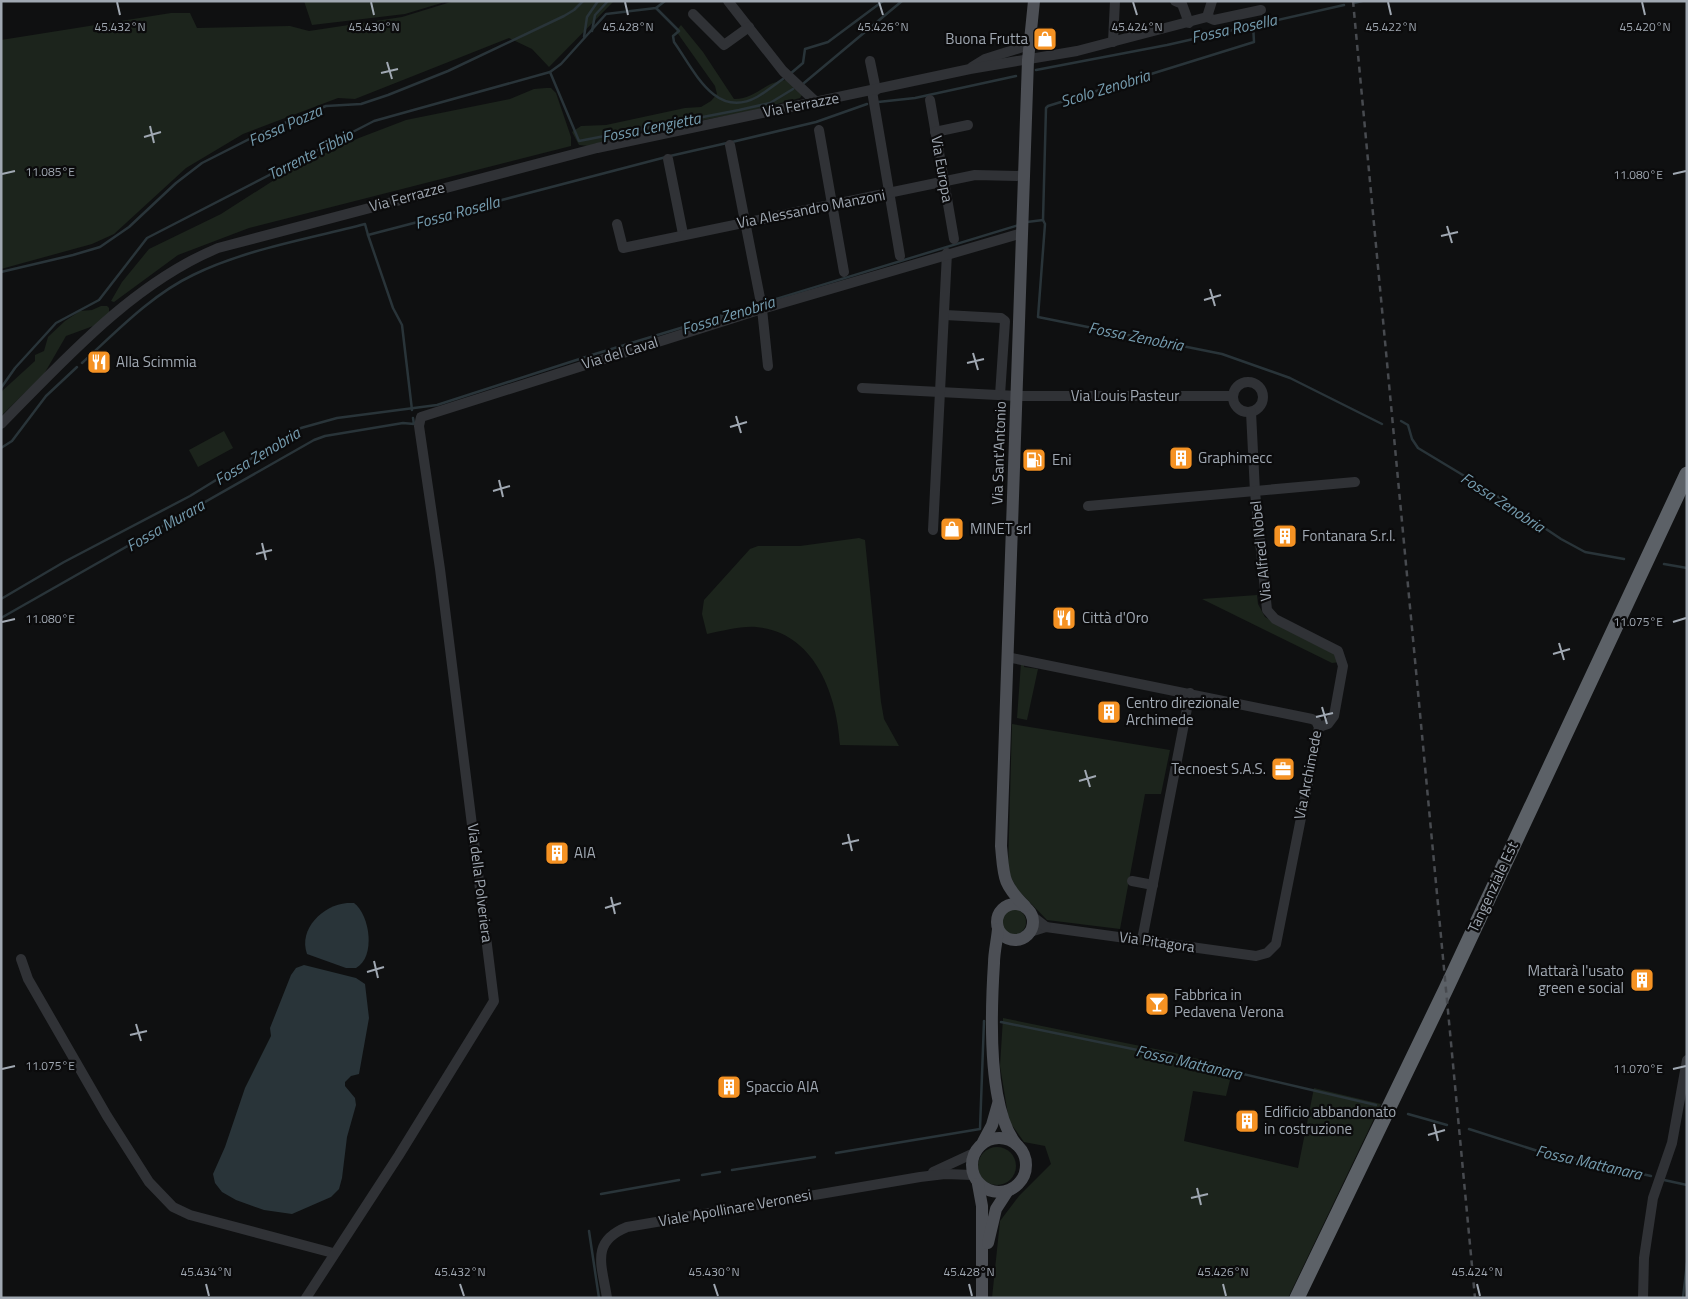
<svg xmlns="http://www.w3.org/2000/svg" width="1688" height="1299" font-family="'Titillium Web',sans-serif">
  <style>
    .green { fill: #1c241c }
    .water { fill: #293439 }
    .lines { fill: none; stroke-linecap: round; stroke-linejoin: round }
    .stream { stroke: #293439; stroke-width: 2.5 }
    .minor { stroke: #303236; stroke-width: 10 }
    .major { stroke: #4c4f55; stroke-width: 12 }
    .highway { stroke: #5c6167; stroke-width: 15 }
    .rail { stroke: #474a4f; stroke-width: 2.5; stroke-dasharray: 6 5; stroke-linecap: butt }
    .ticks { fill: none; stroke: #a0a8b2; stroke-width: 2 }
    .labels { text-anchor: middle; stroke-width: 4.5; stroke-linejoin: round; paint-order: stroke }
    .poi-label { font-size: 15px; fill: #a0a8b2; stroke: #0b0b0c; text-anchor: start }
    .street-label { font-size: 15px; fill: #a0a8b2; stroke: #0b0b0c }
    .water-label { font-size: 16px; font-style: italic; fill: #759caf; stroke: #0b0b0c }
    .ticks-label { font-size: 12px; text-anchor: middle; fill: #a0a8b2; stroke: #0b0b0c; stroke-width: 4.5; stroke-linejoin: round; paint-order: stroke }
  </style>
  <rect width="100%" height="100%" fill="#0f1011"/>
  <g class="green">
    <path d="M304,1h144l-43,13 -93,11z"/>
    <path d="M454,1h160l-65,66 -17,-18 -23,-11 -154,61 -17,-1 -95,36 -57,34 -72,66 -22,10 -91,25v-229l170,-27h19l7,15 93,-2 19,5 93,-14z"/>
    <path d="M681,25l22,27 31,47c23,0 29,-17 52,-19l16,15 -2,3 -53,14 -114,21 -44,13 -10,-1 -7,-13 9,-6 25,-1 79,-17 16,-1 10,-6 6,-7 -2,-8 -39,-55z"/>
    <path d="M546,88h5l5,5 15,44v9l-322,82 -71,27 -64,47 -3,-1 11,-19 27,-33 72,-35 75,-48 63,-28 47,-18 104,-21 24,-10z"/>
    <path d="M101,306h6l2,2v9l-13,8 -30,11 -22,38 -43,42v-24l34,-31v-6l9,-4 4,-14 17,-16 15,-10 12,-1z"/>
    <path d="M224,431l9,17 -35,19 -9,-17z"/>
    <path d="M859,538l6,2 16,162 3,17 15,27 -59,-1c-3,-50 -25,-113 -84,-118 -16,-1 -33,4 -49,7l-5,-20 2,-14 46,-51 8,-3h42z"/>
    <path d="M1257,595l1,9 7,13 69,36 6,9 -8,1 -130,-64z"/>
    <path d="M1021,663l3,1v3l14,2 -11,51 -10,-2z"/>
    <path d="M1012,724l158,26 -9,44h-16l-25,135 -73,-9 -30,-31 -9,-18z"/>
    <circle cx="1013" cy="922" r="13"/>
    <path d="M1003,1018l172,35 58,15 -7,28 -33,-5 -9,50 114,27 16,-80 67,16 -93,194h-296l8,-77 19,-25 32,-32 -6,-18 -21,-4 -15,-21 -9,-55z"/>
    <circle cx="997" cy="1166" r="19"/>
  </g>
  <g class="water">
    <path d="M347,903h7c16,12 22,54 2,65h-10l-39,-14c-9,-25 16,-49 40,-51z"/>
    <path d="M304,965l52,13 9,6 4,34 -10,56 -8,2 -6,6v4l10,12 1,7 -9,32 -5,41 -3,11 -8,8 -39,17 -28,-4 -28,-10 -14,-8 -7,-9 -2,-9 12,-27 20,-59 26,-52 -1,-8 21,-53 5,-7z"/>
  </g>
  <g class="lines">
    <g class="stream">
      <path d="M1354,3l8,-2"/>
      <path d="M656,8l23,23 -6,5 1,6c20,28 41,78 83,55 9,-5 17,-12 26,-18"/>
      <path d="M592,31l3,-16 13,-14"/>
      <path d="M584,37l3,-20 11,-16"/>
      <path d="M1036,70l131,-25 177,-40"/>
      <path d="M550,72l29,69 160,-31 31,-7 23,-14"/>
      <path d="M790,74l13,-11 2,-14 23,-7 55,-41"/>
      <path d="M804,83l98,-82"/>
      <path d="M878,102l37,-4 101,-22"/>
      <path d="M732,142l84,-20 51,-18"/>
      <path d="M1043,220l3,-112 2,-2 206,-64 -1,-18"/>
      <path d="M1027,222l16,-2 2,4 -7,93 184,37 68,24 92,46"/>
      <path d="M368,235l25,73 9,17 10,85"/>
      <path d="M1,272l72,-17 27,-8 29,-20 47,-44 26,-20 61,-31 63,-26 35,-2 27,-9 60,-24 116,-55 10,-6 9,-9"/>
      <path d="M82,363c34,-31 69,-68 111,-88 53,-26 116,-36 172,-51l3,11 302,-79 57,-13"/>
      <path d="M1,388l14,-20 41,-45 43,-23 48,-62 227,-117 176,-49 11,-8 45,-50 50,-6 9,-7"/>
      <path d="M1401,421l7,4 4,14 6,9 73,44 70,47 24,13 39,7"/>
      <path d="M1,448l11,-7 34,-45 31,-29"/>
      <path d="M1664,564l23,4"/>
      <path d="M1,599l63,-37 126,-66 111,-68 36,-10 100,-13 158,-51 424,-129"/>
      <path d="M1,618l313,-178 11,-4 78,-13 11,1 -1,-6"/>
      <path d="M1001,1022l156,32 219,51"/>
      <path d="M1408,1114l39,11"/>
      <path d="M1469,1129l72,23 110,24"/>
      <path d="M836,1153l144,-24 4,-108"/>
      <path d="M732,1170l83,-13"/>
      <path d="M702,1175l18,-3"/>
      <path d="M1664,1180l23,5"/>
      <path d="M601,1194l78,-14"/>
      <path d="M589,1231l10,67"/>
      <path d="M1683,1298l4,-35"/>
    </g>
    <g class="minor">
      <path d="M728,1l55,70 33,31"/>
      <path d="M1175,1l7,3 7,19"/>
      <path d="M693,14l31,31 25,-18"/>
      <path d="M1207,17l7,3 47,-10"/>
      <path d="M1113,42l2,-41"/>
      <path d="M870,61l6,29"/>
      <path d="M972,67l13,-8 44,-14"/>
      <path d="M872,91l28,165"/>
      <path d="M930,100l24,139"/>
      <path d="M819,130l25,142"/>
      <path d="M935,132l33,-7"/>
      <path d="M730,145l30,153"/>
      <path d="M668,159l15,75"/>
      <path d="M617,224l6,24 352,-73 49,1"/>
      <path d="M762,309l6,57"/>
      <path d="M945,315l56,3 4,3 -5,74"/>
      <circle cx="1248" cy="397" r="15"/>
      <path d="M862,388l155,8h216"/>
      <path d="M1251,412l4,80 12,118 8,9 63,32 5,15 -9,50 -6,8 -9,3"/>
      <path d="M1,424c63,-64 132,-141 217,-176l379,-100 373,-79 107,-18 130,-34 5,-16"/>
      <path d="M1088,506l267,-24"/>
      <path d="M933,530l14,-277"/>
      <path d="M1007,657l305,62 4,2 3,6 -43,217 -9,9 -11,3 -210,-29 -16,5"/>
      <path d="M1132,881l21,4"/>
      <path d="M1032,916l14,11"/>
      <path d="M1142,940l48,-247"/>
      <path d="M21,959l7,20 79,137 42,66 24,25 17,8 143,38"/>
      <path d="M933,1172l41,-19"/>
      <path d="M306,1298l93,-143 95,-154 -54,-432 -21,-143 2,-9 341,-108 260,-76"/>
      <path d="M607,1298c-5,-33 -17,-56 20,-71l293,-50 25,-3 28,1"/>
      <path d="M1643,1298l1,-40 9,-60 19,-55 15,-83"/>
    </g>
    <g class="major">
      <circle cx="1015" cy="922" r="18"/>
      <path d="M1025,906c-23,-23 -21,-29 -24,-60l27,-786 6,-59"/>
      <path d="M998,929c-1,12 -4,23 -4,34 -3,46 -7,144 22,181"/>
      <circle cx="999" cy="1165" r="27"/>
      <path d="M983,1142l9,-17 6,-21"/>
      <path d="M978,1184l4,22v92"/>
      <path d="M988,1243l8,-34 11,-17"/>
    </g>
    <path class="highway" d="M1297,1298l149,-309 241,-515"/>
    <path class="rail" d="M1353,1l122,1297"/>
  </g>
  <path class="ticks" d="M117,2l3,13M371,2l3,13M625,2l3,13M879,2l4,13M1133,2l4,13M1388,2l3,13M1642,2l3,13M387,62l5,17M381,73l17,-4M150,126l4,17M144,137l17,-5M2,174l13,-3M1673,174l13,-3M1447,226l5,17M1441,236l17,-4M1210,289l5,17M1204,300l17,-5M973,353l5,17M967,363l17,-4M736,416l5,17M730,427l17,-5M499,480l4,17M493,491l17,-5M262,543l4,17M256,554l16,-4M2,622l13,-3M1673,622l13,-4M1559,643l5,17M1553,654l17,-5M1322,707l5,17M1316,717l17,-4M1085,770l5,17M1079,781l17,-5M848,834l4,17M842,844l17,-4M611,897l4,17M605,908l16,-5M374,961l4,17M367,972l17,-5M136,1024l5,17M130,1035l17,-4M2,1069l13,-3M1673,1069l13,-3M1434,1124l4,17M1428,1135l17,-5M1197,1188l4,17M1191,1198l17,-4M206,1284l3,12M460,1284l4,12M714,1284l4,12M969,1284l3,12M1223,1284l3,12M1477,1284l3,12"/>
  <defs>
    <g id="shop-square" transform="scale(1.25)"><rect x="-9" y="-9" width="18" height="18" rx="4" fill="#f59223" stroke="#0b0b0c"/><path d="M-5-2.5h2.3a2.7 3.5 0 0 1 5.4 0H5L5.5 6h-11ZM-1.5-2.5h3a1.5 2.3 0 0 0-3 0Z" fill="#fff"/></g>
    <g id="restaurant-square" transform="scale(1.25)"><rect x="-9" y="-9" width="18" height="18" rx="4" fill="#f59223" stroke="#0b0b0c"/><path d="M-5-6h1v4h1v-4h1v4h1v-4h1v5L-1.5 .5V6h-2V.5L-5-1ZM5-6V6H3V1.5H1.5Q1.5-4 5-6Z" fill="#fff"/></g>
    <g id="building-square" transform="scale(1.25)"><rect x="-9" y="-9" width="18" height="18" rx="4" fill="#f59223" stroke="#0b0b0c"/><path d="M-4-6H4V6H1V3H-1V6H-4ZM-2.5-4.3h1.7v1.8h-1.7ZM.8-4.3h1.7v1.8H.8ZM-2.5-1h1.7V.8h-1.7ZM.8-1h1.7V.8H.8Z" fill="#fff"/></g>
    <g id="fuel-square" transform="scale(1.25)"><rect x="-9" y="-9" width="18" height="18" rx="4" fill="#f59223" stroke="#0b0b0c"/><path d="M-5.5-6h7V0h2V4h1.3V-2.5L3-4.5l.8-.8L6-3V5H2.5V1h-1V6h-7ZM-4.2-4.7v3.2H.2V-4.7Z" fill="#fff"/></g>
    <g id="office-square" transform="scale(1.25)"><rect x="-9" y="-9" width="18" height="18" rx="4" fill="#f59223" stroke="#0b0b0c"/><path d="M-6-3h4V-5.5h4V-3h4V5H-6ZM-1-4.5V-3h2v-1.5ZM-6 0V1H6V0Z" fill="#fff"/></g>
    <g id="bar-square" transform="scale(1.25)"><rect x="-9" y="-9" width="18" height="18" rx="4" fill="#f59223" stroke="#0b0b0c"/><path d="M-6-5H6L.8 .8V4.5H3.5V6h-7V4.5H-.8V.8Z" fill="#fff"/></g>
  </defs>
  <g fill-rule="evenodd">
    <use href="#shop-square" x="1045" y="39"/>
    <use href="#restaurant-square" x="99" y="362"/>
    <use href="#building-square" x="1181" y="458"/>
    <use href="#fuel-square" x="1034" y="460"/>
    <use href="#shop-square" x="952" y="529"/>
    <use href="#building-square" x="1285" y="536"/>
    <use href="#restaurant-square" x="1064" y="618"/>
    <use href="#building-square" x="1109" y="712"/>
    <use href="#office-square" x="1283" y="769"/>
    <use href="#building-square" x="557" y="853"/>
    <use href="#building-square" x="1642" y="980"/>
    <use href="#bar-square" x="1157" y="1004"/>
    <use href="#building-square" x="729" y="1087"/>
    <use href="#building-square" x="1247" y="1121"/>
  </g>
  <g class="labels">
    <g class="poi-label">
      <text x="1028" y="44" text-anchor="end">Buona Frutta</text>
      <text x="116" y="367">Alla Scimmia</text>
      <text x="1198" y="463">Graphimecc</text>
      <text x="1052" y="465">Eni</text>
      <text x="970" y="534">MINET srl</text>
      <text x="1302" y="541">Fontanara S.r.l.</text>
      <text x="1082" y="623">Città d'Oro</text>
      <text x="1126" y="708">Centro direzionale<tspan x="1126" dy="17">Archimede</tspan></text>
      <text x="1266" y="774" text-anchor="end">Tecnoest S.A.S.</text>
      <text x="574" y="858">AIA</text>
      <text x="1624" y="976" text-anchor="end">Mattarà l'usato<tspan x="1624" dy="17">green e social</tspan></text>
      <text x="1174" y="1000">Fabbrica in<tspan x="1174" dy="17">Pedavena Verona</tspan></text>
      <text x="746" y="1092">Spaccio AIA</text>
      <text x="1264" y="1117">Edificio abbandonato<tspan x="1264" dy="17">in costruzione</tspan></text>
    </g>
    <g class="street-label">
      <text transform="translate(801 105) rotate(-11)" y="5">Via Ferrazze</text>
      <text transform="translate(942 169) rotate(80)" y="5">Via Europa</text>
      <text transform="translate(407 197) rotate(-15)" y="5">Via Ferrazze</text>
      <text transform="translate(811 209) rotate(-11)" y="5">Via Alessandro Manzoni</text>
      <text transform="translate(620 353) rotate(-17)" y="5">Via del Caval</text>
      <text x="1125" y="401">Via Louis Pasteur</text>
      <text transform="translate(999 453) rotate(-88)" y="5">Via Sant'Antonio</text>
      <text transform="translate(1261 551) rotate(-96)" y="5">Via Alfred Nobel</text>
      <text transform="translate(1308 775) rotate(-79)" y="5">Via Archimede</text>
      <text transform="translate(480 883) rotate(83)" y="5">Via della Polveriera</text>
      <text transform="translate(1493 887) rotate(-65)" y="5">Tangenziale Est</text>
      <text transform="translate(1157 942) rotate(8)" y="5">Via Pitagora</text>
      <text transform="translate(735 1208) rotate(-10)" y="5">Viale Apollinare Veronesi</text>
    </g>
    <g class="water-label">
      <text transform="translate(1234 28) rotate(-12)" y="6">Fossa Rosella</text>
      <text transform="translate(1105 88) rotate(-17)" y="6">Scolo Zenobria</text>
      <text transform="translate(285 125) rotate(-24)" y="6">Fossa Pozza</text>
      <text transform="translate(651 127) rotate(-11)" y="6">Fossa Cengietta</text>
      <text transform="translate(310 154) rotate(-27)" y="6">Torrente Fibbio</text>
      <text transform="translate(457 212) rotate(-15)" y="6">Fossa Rosella</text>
      <text transform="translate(728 315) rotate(-17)" y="6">Fossa Zenobria</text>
      <text transform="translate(1136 336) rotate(11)" y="6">Fossa Zenobria</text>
      <text transform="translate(257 456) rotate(-31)" y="6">Fossa Zenobria</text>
      <text transform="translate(1503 502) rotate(33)" y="6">Fossa Zenobria</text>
      <text transform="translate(165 525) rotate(-30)" y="6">Fossa Murara</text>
      <text transform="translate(1189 1062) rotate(13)" y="6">Fossa Mattanara</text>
      <text transform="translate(1589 1162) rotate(13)" y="6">Fossa Mattanara</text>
    </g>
  </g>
  <g class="ticks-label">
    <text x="120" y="31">45.432°N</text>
    <text x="374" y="31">45.430°N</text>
    <text x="628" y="31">45.428°N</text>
    <text x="883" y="31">45.426°N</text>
    <text x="1137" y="31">45.424°N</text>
    <text x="1391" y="31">45.422°N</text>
    <text x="1645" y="31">45.420°N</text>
    <text x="50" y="176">11.085°E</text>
    <text x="1638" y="179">11.080°E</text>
    <text x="50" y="623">11.080°E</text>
    <text x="1638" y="626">11.075°E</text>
    <text x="50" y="1070">11.075°E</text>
    <text x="1638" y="1073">11.070°E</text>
    <text x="206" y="1276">45.434°N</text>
    <text x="460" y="1276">45.432°N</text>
    <text x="714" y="1276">45.430°N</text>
    <text x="969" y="1276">45.428°N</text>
    <text x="1223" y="1276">45.426°N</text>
    <text x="1477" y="1276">45.424°N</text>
  </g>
  <rect width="1688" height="1299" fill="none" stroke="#a0a8b2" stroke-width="5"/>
</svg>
